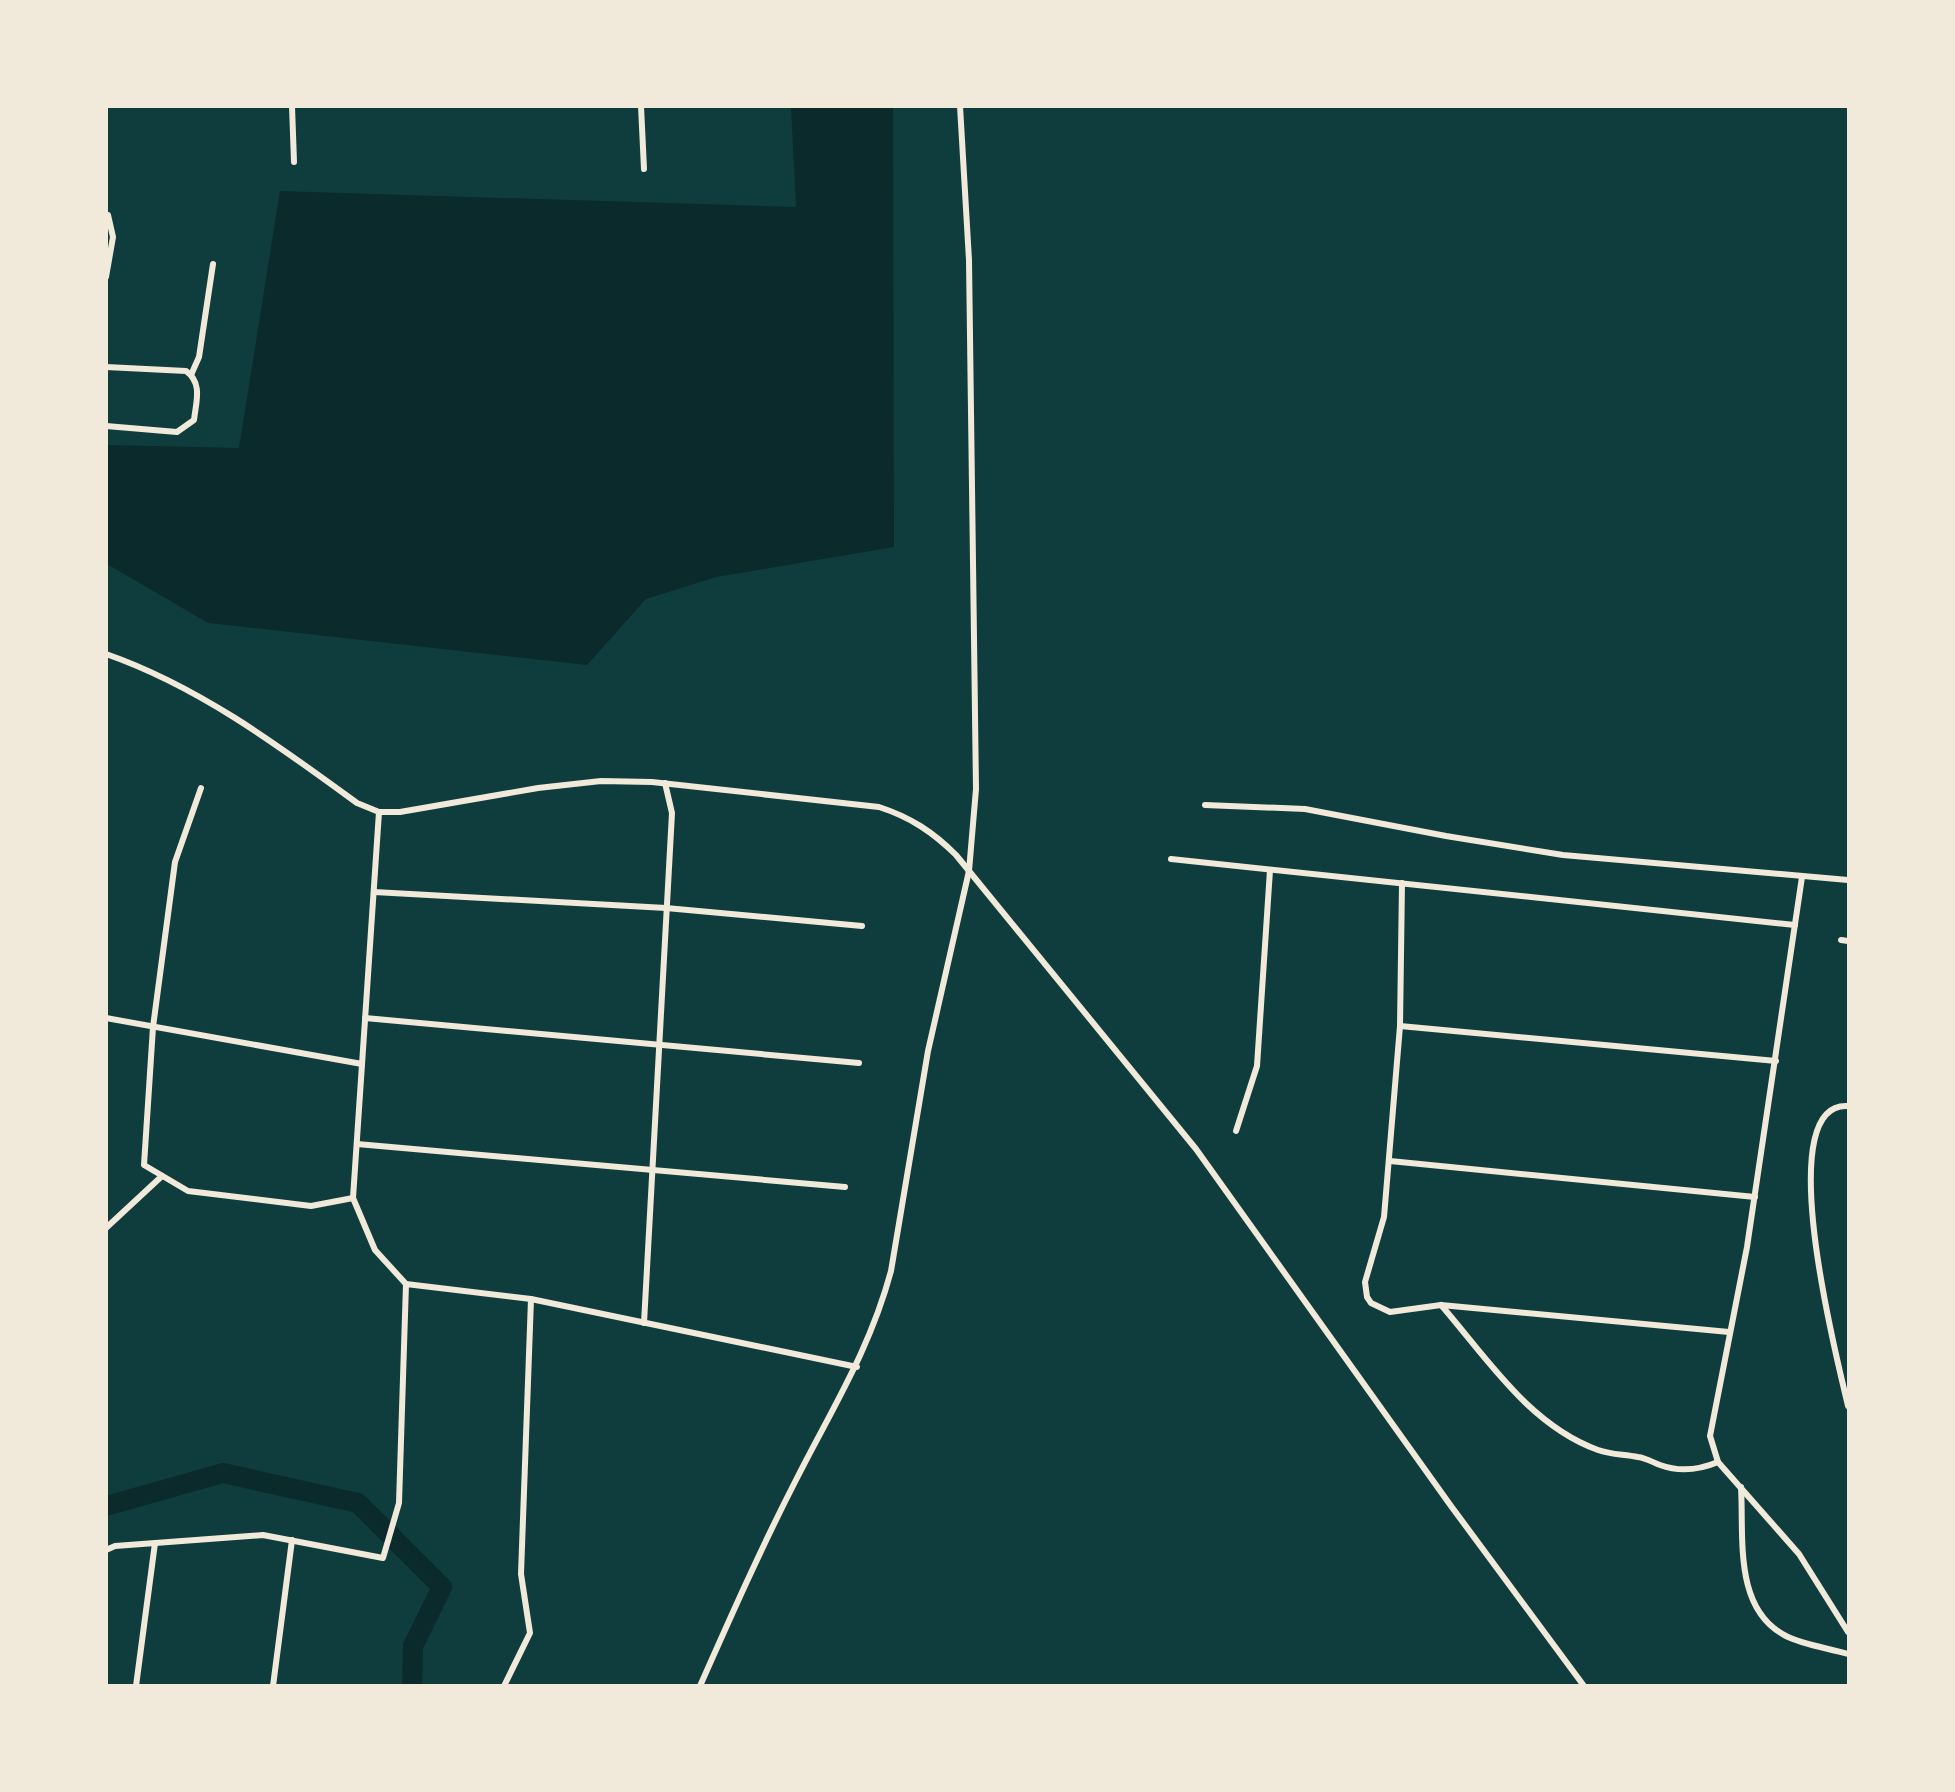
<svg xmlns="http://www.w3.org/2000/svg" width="1955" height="1792" font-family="'Varela Round',sans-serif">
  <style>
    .water { fill: #0a2a2b }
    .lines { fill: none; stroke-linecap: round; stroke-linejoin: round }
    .canal { stroke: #0a2a2b; stroke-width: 20 }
    .minor { stroke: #f1e9da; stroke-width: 6 }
  </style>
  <rect width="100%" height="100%" fill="#0f3d3e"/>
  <path class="water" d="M791,107h102l1,440 -178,30 -70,22 -59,66 -379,-42 -101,-59v-119l132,3 41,-257 516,16z"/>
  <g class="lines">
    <path class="canal" d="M106,1506l117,-33 135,30 84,84 -29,59 -1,40"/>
    <g class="minor">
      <path d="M292,106l2,56"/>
      <path d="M641,106l3,63"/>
      <path d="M106,277l7,-40 -5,-22"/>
      <path d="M106,367l80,4c17,12 10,31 8,49l-17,12 -71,-6"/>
      <path d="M191,375l8,-18 14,-93"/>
      <path d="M106,654c92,32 173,92 251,149l22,9h21l138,-24 63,-7 51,1 227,25c31,10 54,25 77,48l240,294 255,357 133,180"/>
      <path d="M201,788l-26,74 -22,165 -9,138 44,26 123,15 42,-8"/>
      <path d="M1205,805l100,4 141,27 117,19 285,25"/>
      <path d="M379,812l-26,386 22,52 31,34"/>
      <path d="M1171,859l624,66"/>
      <path d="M1802,877l-55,370 -37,189 8,26 81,92 49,78"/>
      <path d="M1402,883l-2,143 -16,191 -19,65 2,15 4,6 19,9 51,-7 288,27"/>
      <path d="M374,892l292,16 196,18"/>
      <path d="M1841,940l7,1"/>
      <path d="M106,1018l256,46"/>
      <path d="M365,1018l494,45"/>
      <path d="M1400,1026l376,35"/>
      <path d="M1848,1106c-79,-5 -9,260 0,300"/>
      <path d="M1236,1131l21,-65 13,-196"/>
      <path d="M357,1144l488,43"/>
      <path d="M1390,1161l365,36"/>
      <path d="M106,1228l56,-52"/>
      <path d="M1441,1305c46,53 88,120 157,145 14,5 26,4 40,7 8,1 14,5 22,8 19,7 39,5 58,-3"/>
      <path d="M644,1323l28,-510 -7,-30"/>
      <path d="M1741,1487c3,50 -8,122 45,149 18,9 42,12 62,18"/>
      <path d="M106,1550l9,-4 148,-11 120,23 16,-55 7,-219 125,15 326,68"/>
      <path d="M136,1686l19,-143"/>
      <path d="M273,1686l19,-146"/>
      <path d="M504,1686l26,-53 -9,-59 10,-275"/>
      <path d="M700,1686c31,-70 62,-140 97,-208 36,-71 73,-129 94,-207l37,-220 41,-180 7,-82 -7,-529 -9,-154"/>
    </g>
  </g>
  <rect width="1955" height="1792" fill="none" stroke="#f1e9da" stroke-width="216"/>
</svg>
